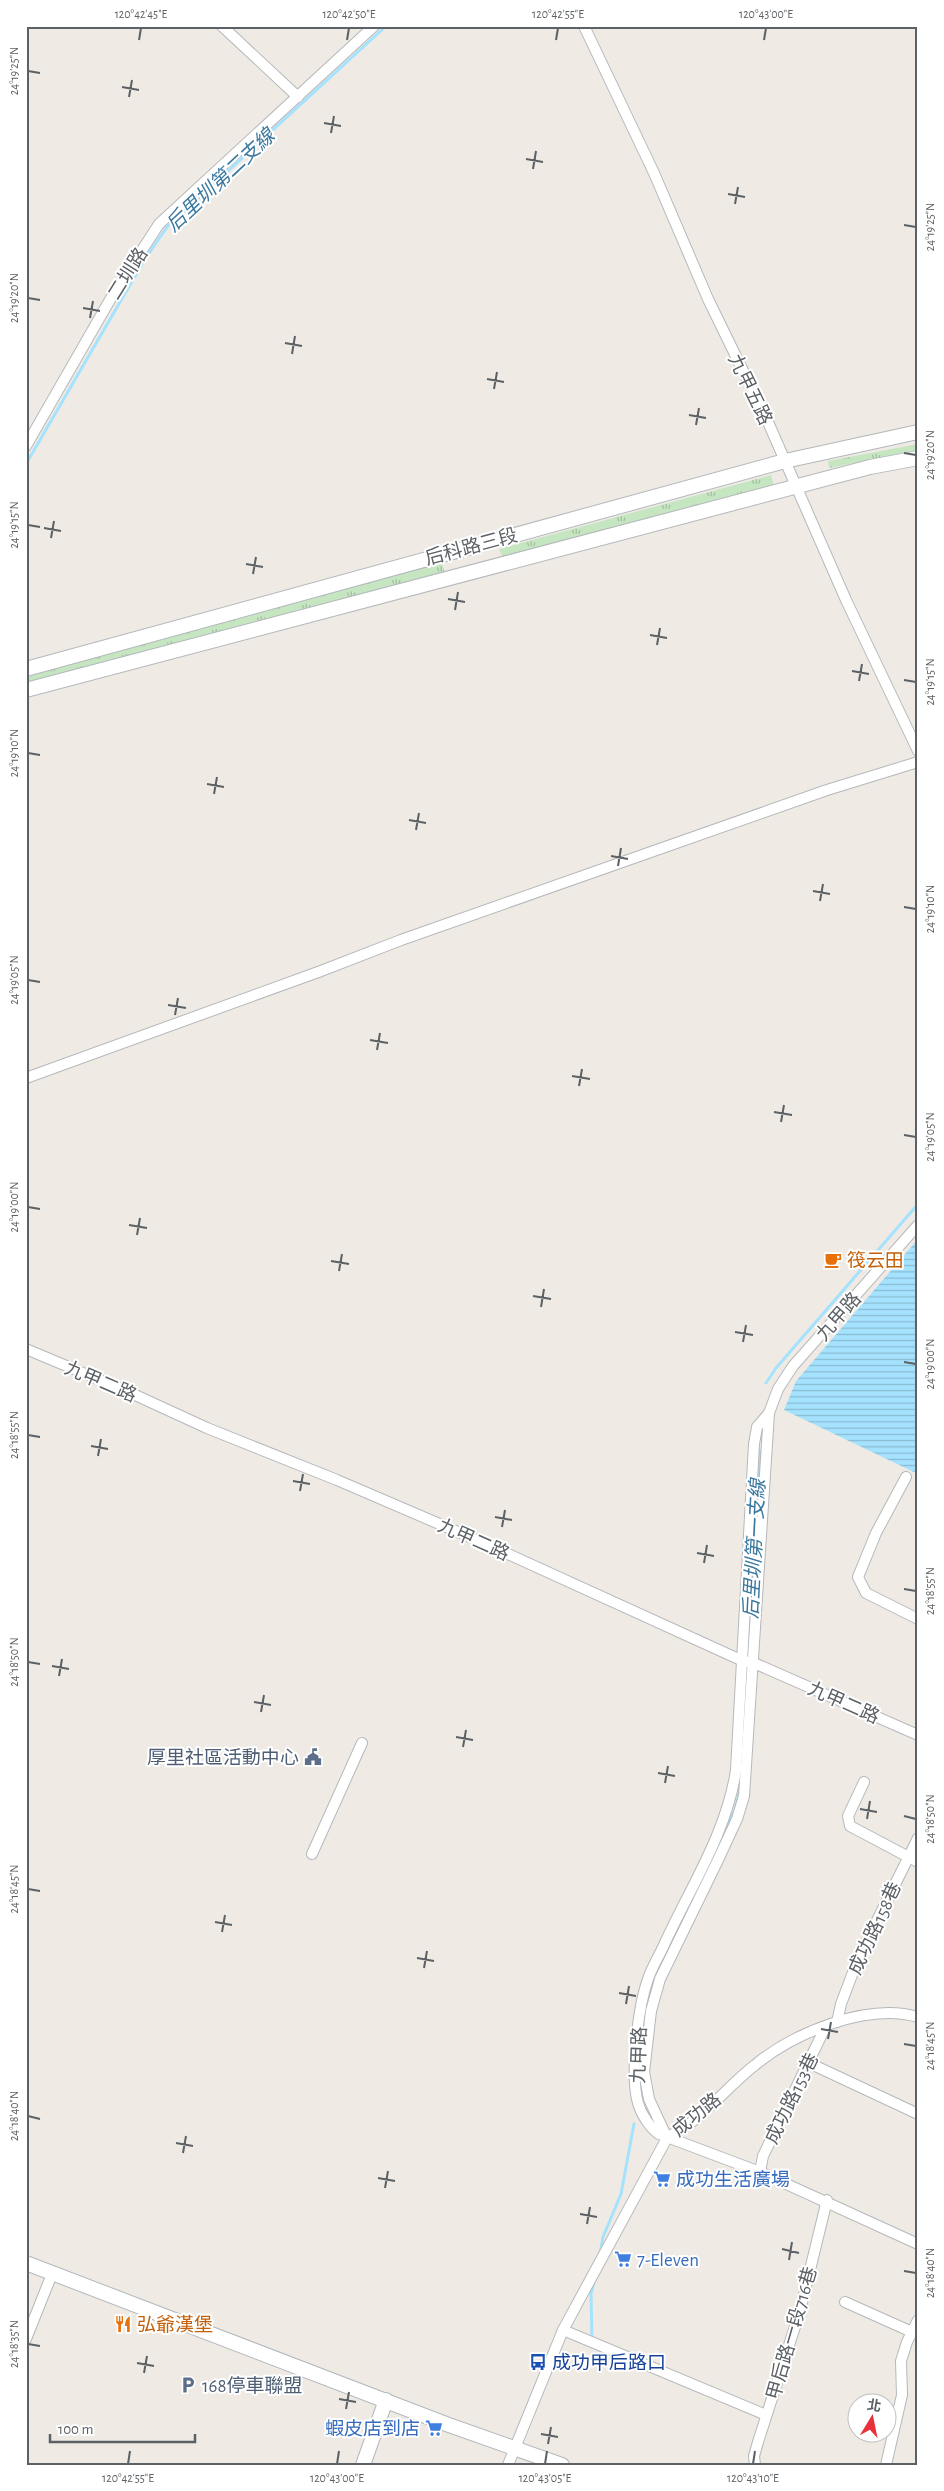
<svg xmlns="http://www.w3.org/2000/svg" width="944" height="2491" font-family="'Alegreya Sans','Noto Sans TC',sans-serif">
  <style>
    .grass { fill: url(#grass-tufts) }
    .water { fill: url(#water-rules) }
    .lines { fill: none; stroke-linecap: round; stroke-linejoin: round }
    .stream { stroke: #a5e2fe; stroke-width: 3 }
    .street-casing { stroke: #b5b8bb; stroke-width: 12 }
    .secondary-casing { stroke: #b3b8bc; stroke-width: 16 }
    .street { stroke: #fff; stroke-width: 10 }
    .secondary { stroke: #fff; stroke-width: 14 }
    .ticks { fill: none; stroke: #5c6165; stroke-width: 2 }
    .labels { text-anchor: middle; stroke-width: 4; stroke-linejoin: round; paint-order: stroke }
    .street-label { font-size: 19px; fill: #5c6165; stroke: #fff }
    .food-label { font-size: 19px; fill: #c56008; stroke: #fff; text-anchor: start }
    .service-label { font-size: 19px; fill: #4e5e75; stroke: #fff; text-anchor: end }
    .shop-label { font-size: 19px; fill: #366cbe; stroke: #fff; text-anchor: start }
    .transit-label { font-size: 19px; fill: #164399; stroke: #fff; text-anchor: start }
    .water-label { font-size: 20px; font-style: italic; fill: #3b789f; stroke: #fff }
    .neatline { fill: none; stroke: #5c6165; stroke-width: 2 }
    .ticks-label { font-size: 12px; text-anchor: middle; fill: #5c6165 }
  </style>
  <defs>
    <pattern id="grass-tufts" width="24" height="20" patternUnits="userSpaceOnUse" patternTransform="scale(1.25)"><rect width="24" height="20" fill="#c6e6c1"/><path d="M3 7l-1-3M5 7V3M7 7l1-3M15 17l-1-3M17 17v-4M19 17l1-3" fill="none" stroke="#a4bea0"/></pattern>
    <pattern id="water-rules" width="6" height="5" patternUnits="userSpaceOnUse" patternTransform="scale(1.25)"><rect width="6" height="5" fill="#a5e2fe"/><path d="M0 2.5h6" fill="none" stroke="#8abbd1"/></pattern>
  </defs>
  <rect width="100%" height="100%" fill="#efebe4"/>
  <g class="grass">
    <path d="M918,444v6l-89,18 -1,-7z"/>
    <path d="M771,475l3,11 -271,72 -4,-9z"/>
    <path d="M441,561l5,14 -420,108v-9z"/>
  </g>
  <path class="water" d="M918,1239v235l-134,-64 12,-29z"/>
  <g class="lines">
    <g class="stream">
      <path d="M26,464l119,-205 22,-32 219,-201"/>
      <path d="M766,1383l10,-15 142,-164"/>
      <path d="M749,1646l11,-195"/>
      <path d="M736,1806l4,-16"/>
      <path d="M714,1854l20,-42"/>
      <path d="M665,1955l25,-51"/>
      <path d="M648,2003l14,-40"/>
      <path d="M600,2254l3,-17 18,-43 13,-70"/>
      <path d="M592,2339l-1,-45 3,-12"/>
    </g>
    <g class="street-casing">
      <g id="street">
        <path d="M222,26l76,71"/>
        <path d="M584,26l70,147 54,126 60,123 78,178 72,151"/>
        <path d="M26,446l85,-148 48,-74 215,-198"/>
        <path d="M26,1078l295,-107 80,-31 426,-150 91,-28"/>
        <path d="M26,1349l107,45 74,34 130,52 149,64 257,117 11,2 164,72"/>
        <path d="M769,1413l-12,14 -3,17 -18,326c-9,62 -46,118 -72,175 -5,11 -12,22 -16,34 -10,28 -18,96 -10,124 3,11 12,25 21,31l101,38 158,72"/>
        <path d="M906,1477l-30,56 -18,44 8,16 52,26"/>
        <path d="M864,1782l-16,34 2,10 68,36"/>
        <path d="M312,1854l50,-111"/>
        <path d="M837,2022l4,-18 17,-45 60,-121"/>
        <path d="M809,2063l109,51"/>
        <path d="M667,2138l-18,-39 -5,-27 7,-61 9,-32 58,-119 19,-41 7,-23 25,-383 9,-24 15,-23 125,-141"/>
        <path d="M760,2172l3,-16 63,-130"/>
        <path d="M845,2302l67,30"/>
        <path d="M563,2330l203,85"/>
        <path d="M26,2339l26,-65"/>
        <path d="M508,2465l55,-135 104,-192c9,-6 18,-11 26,-17 22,-17 40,-39 62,-56 39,-32 112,-63 163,-48"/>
        <path d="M755,2465l-1,-9 4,-14 42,-131 27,-111"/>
        <path d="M886,2465l16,-70 -1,-34 6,-19 11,-22"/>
      </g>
    </g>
    <g class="secondary-casing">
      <g id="secondary">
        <path d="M26,669l759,-208 133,-29"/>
        <path d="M26,690l844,-223 48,-9"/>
        <path d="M26,2263l420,161 116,41"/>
        <path d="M363,2465l23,-65"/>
      </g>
    </g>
    <use href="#street" class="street"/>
    <use href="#secondary" class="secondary"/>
  </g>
  <path class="ticks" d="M139,40l2,-12M347,40l2,-12M556,40l2,-12M764,40l2,-12M28,71l12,2M122,87l17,3M129,97l3,-17M324,123l17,3M331,133l3,-17M526,159l17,3M533,169l3,-18M728,194l17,3M735,204l3,-17M904,225l12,2M28,298l12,2M83,308l17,3M90,318l3,-17M285,343l17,3M292,354l3,-18M487,379l17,3M494,389l3,-17M689,415l17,3M696,425l3,-17M904,453l12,2M28,525l12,2M44,528l17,3M51,538l3,-17M246,564l17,3M253,574l3,-17M448,599l17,3M455,610l3,-18M650,635l17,3M657,645l3,-17M852,671l17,3M904,680l12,2M859,681l3,-17M28,753l12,2M207,784l17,3M214,794l3,-17M409,820l17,3M416,830l3,-17M611,856l17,3M618,866l3,-18M813,891l17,3M820,901l3,-17M904,907l12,2M28,980l12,2M168,1005l18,3M175,1015l3,-17M370,1040l18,3M377,1050l3,-17M572,1076l18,3M579,1086l3,-17M774,1112l18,3M781,1122l3,-17M904,1135l12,2M28,1207l12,2M129,1225l18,3M137,1235l3,-17M331,1261l18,3M339,1271l3,-17M533,1296l18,3M541,1307l3,-18M735,1332l18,3M743,1342l3,-17M904,1362l12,2M28,1435l12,2M91,1446l17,3M98,1456l3,-17M293,1481l17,3M300,1491l3,-17M495,1517l17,3M502,1527l3,-17M697,1553l17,3M704,1563l3,-18M904,1589l12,2M28,1662l12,2M52,1666l17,3M59,1676l3,-17M254,1702l17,3M261,1712l3,-17M456,1737l17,3M463,1747l3,-17M658,1773l17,3M665,1783l3,-17M860,1809l17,3M904,1816l12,3M867,1819l3,-18M28,1889l12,2M215,1922l17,3M222,1932l3,-17M417,1958l17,3M424,1968l3,-17M619,1993l17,3M626,2004l3,-18M821,2029l17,3M828,2039l3,-17M904,2044l12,2M28,2116l12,3M176,2143l17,3M183,2153l3,-17M378,2178l17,3M385,2188l3,-17M580,2214l17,3M587,2224l3,-17M782,2249l17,4M789,2260l3,-18M904,2271l12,2M28,2344l12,2M137,2363l17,3M144,2373l3,-17M339,2399l17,3M346,2409l3,-17M541,2434l17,3M548,2444l3,-17M128,2464l2,-13M337,2464l2,-13M545,2464l2,-13M753,2464l2,-13"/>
  <defs>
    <g id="cafe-bare" transform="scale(1.35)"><path d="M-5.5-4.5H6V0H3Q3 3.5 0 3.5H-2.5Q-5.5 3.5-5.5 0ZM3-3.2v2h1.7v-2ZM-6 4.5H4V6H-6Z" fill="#e8710a" stroke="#fff" stroke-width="2.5" paint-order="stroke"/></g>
    <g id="civic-bare" transform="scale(1.35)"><path d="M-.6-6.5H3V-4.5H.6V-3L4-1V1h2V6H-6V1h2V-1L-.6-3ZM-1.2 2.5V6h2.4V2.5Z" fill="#5c6f8a" stroke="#fff" stroke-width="2.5" paint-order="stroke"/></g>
    <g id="supermarket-bare" transform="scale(1.35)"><path d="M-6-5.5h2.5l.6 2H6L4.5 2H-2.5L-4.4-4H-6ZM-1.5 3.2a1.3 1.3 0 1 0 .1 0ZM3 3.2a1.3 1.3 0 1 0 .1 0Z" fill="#3f7fe0" stroke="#fff" stroke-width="2.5" paint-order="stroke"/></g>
    <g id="restaurant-bare" transform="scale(1.35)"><path d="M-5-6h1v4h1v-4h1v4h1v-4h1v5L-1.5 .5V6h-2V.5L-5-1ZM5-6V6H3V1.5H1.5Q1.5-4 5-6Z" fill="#e8710a" stroke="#fff" stroke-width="2.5" paint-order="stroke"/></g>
    <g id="bus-bare" transform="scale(1.35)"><path d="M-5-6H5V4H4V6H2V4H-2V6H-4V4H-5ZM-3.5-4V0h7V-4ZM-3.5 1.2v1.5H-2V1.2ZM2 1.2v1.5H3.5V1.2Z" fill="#1a4fb4" stroke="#fff" stroke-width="2.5" paint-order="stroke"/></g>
    <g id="parking-bare" transform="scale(1.35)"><path d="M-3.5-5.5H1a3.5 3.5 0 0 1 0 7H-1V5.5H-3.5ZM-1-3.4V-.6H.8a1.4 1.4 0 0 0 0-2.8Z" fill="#5c6f8a" stroke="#fff" stroke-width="2.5" paint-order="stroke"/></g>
  </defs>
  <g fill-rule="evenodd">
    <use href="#cafe-bare" x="833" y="1260"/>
    <use href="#civic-bare" x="313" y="1757"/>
    <use href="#supermarket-bare" x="662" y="2179"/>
    <use href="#supermarket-bare" x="623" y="2259"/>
    <use href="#restaurant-bare" x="123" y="2324"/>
    <use href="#bus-bare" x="538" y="2362"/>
    <use href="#parking-bare" x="188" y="2385"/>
    <use href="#supermarket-bare" x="434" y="2428"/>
  </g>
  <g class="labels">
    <g class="street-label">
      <text transform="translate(127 273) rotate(-58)" y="7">二圳路</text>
      <text transform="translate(751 389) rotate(64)" y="7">九甲五路</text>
      <text transform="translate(471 546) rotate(-15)" y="7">后科路三段</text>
      <text transform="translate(838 1316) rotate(-49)" y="7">九甲路</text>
      <text transform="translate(101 1381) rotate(23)" y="7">九甲二路</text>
      <text transform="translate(474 1539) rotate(24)" y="7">九甲二路</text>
      <text transform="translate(844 1702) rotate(24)" y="7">九甲二路</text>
      <text transform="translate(874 1928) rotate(-65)" y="7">成功路158巷</text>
      <text transform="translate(638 2055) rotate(-88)" y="7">九甲路</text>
      <text transform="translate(791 2098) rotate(-64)" y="7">成功路153巷</text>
      <text transform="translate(696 2114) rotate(-39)" y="7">成功路</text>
      <text transform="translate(791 2333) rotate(-74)" y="7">甲后路一段716巷</text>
    </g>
    <g class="food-label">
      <text x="847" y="1267">筏云田</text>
      <text x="137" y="2331">弘爺漢堡</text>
    </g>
    <g class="service-label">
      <text x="299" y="1764">厚里社區活動中心</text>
      <text x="202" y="2392" text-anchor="start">168停車聯盟</text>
    </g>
    <g class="shop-label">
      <text x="676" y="2186">成功生活廣場</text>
      <text x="637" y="2266">7-Eleven</text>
      <text x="420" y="2435" text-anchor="end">蝦皮店到店</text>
    </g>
    <g class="transit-label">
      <text x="552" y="2369">成功甲后路口</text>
    </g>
    <g class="water-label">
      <text transform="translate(220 180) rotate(-43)" y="7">后里圳第二支線</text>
      <text transform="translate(754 1549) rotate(-87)" y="7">后里圳第一支線</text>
    </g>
  </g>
  <rect width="944" height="2491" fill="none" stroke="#ffffff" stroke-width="55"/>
  <g transform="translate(872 2418) rotate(10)"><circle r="24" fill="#ffffff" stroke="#bec0c1"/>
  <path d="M0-4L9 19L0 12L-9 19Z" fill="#e8313a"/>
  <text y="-8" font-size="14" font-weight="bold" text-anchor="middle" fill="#5c6165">北</text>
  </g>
  <path d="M50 2434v8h145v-8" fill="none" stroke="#5c6165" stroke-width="2.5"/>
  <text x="58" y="2434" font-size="15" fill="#5c6165" stroke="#ffffff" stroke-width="4" paint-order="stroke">100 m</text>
  <rect x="28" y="28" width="888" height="2436" class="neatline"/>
  <g class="ticks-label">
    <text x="141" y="18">120°42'45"E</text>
    <text x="349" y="18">120°42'50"E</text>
    <text x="558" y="18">120°42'55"E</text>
    <text x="766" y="18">120°43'00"E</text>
    <text transform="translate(14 71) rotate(-90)" y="4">24°19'25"N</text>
    <text transform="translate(930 227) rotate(-90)" y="4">24°19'25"N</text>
    <text transform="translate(14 298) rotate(-90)" y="4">24°19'20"N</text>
    <text transform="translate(930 455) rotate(-90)" y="4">24°19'20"N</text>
    <text transform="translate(14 525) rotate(-90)" y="4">24°19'15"N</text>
    <text transform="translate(930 682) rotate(-90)" y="4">24°19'15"N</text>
    <text transform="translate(14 753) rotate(-90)" y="4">24°19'10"N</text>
    <text transform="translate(930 909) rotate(-90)" y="4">24°19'10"N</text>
    <text transform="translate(14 980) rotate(-90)" y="4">24°19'05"N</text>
    <text transform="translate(930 1137) rotate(-90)" y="4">24°19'05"N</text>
    <text transform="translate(14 1207) rotate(-90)" y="4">24°19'00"N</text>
    <text transform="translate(930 1364) rotate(-90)" y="4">24°19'00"N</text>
    <text transform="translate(14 1435) rotate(-90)" y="4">24°18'55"N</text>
    <text transform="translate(930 1591) rotate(-90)" y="4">24°18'55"N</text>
    <text transform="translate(14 1662) rotate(-90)" y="4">24°18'50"N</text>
    <text transform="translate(930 1819) rotate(-90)" y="4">24°18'50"N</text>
    <text transform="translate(14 1889) rotate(-90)" y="4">24°18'45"N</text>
    <text transform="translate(930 2046) rotate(-90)" y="4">24°18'45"N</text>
    <text transform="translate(14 2116) rotate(-90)" y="4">24°18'40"N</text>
    <text transform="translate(930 2273) rotate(-90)" y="4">24°18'40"N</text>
    <text transform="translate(14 2344) rotate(-90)" y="4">24°18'35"N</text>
    <text x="128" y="2482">120°42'55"E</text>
    <text x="337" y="2482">120°43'00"E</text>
    <text x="545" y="2482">120°43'05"E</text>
    <text x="753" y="2482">120°43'10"E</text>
  </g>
</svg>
